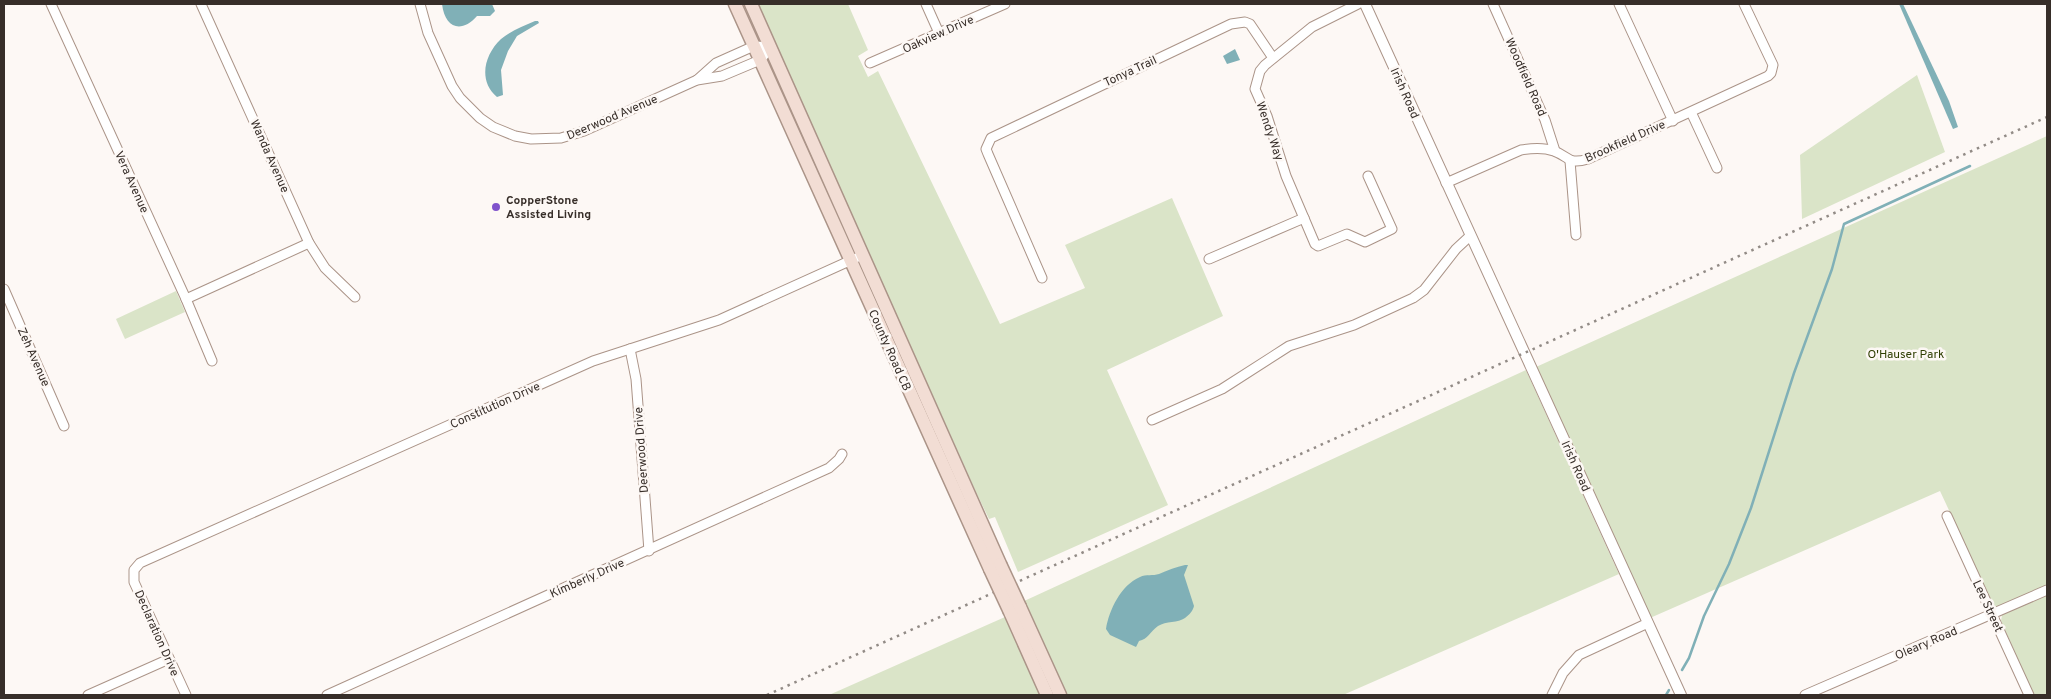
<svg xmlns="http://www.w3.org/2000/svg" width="2051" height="699" font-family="Overpass,sans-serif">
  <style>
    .green { fill: #dae4c8 }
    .water { fill: #80b0b7 }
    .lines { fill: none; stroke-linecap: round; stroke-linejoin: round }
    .stream { stroke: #80b0b7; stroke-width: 2.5 }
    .minor-casing { stroke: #ab9488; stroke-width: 11 }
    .tertiary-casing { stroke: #ab9488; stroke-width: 12 }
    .secondary-casing { stroke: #ab9488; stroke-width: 15 }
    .minor { stroke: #fff; stroke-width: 9 }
    .tertiary { stroke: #fff; stroke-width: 10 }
    .secondary { stroke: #f2ddd4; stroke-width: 12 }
    .rail { stroke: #928b86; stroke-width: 2.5; stroke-dasharray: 2.5 5; stroke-linecap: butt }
    .secondary-bridge-casing { stroke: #ab9488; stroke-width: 15; stroke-linecap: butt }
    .secondary-bridge { stroke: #f2ddd4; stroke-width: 12 }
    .poi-dot { fill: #8053cc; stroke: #fdf8f5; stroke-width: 2 }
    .labels { text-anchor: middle; stroke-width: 5; stroke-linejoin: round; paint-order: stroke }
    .street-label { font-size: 12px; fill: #372e29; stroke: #fdf8f5 }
    .poi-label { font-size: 12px; font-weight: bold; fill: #372e29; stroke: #fdf8f5; text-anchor: start }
    .park-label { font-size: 12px; fill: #303f03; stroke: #fdf8f5 }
  </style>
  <rect width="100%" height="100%" fill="#fdf8f5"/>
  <g class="green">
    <path d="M757,4h91l20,46 -10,6 10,21 10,-6 122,253 85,-36 -20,-43 107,-47 51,118 -116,54 61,135 -150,67 -23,-55 -6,2 -13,-27z"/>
    <path d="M1917,75l28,77 -143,67 -2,-64z"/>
    <path d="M2047,136v453l-51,22 -56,-120 -290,127 -114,-251z"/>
    <path d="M176,291l9,21 -60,27 -9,-20z"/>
    <path d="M1526,370l93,204 -276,121h-279l-42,-93z"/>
    <path d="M2047,595v100h-13l-33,-74 1,-6z"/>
    <path d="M1005,617l35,78h-211z"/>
  </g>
  <g class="water">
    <path d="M442,4h50l3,7 -5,5h-13c-16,18 -32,12 -35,-12z"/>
    <path d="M1899,4h4l46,97 9,26 -5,2z"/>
    <path d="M535,21h3l1,2 -22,13 -9,15 -7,19 2,25 -6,2c-19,-16 -13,-42 4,-58 10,-8 22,-13 34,-18z"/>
    <path d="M1235,49l5,11 -13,4 -4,-8z"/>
    <path d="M1185,565h3l-4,10 10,31c-1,5 -5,9 -9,12 -7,5 -19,3 -27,8 -8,6 -10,13 -19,15l-3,6 -26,-12 -4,-6c3,-19 15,-44 34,-52 6,-3 13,-1 19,-3 9,-4 17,-7 26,-9z"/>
  </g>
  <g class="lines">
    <g class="stream">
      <path d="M1682,670l7,-12 15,-42 25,-52 22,-56 43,-135 38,-104 12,-45 126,-58"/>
      <path d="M1666,695l3,-5"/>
    </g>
    <g class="minor-casing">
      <g id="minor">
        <path d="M51,4l135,295 26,62"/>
        <path d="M201,4l108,239 16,25 30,29"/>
        <path d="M420,4l8,29 24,53 8,12 20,20 13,9 22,9 16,3 30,-1 23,-7 113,-51 25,-4 38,-16 11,-13"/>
        <path d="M926,4l13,29"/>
        <path d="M1358,4l-46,23 -47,38 -5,6 -5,18 12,27 19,60 29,68 3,2 29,-12 18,8 27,-13 -24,-53"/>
        <path d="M1493,4l52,116 10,31"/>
        <path d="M1619,4l54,117"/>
        <path d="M870,63l135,-59"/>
        <path d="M697,80l19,-17 38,-17 17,1"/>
        <path d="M1691,112l26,56"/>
        <path d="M1570,161l6,74"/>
        <path d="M1446,183l75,-33c11,-2 22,-3 33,1 16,6 14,14 34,8l180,-83 3,-3 2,-8 -29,-61"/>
        <path d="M1209,259l95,-41"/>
        <path d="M1042,278l-54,-124 -2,-5 5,-11 240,-114 14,-2 5,2 23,34"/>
        <path d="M4,289l60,137"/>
        <path d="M186,299l123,-56"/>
        <path d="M630,349l6,30 13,172"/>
        <path d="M1152,420l70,-31 67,-43 65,-21 59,-27 11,-8 32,-41 14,-13"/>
        <path d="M1947,516l82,179"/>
        <path d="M88,695l81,-36"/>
        <path d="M186,695l-52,-113v-12l6,-7 453,-202 126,-41 137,-62"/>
        <path d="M327,695l502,-227 10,-9 3,-5"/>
        <path d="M1552,695l11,-22 16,-18 69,-32"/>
        <path d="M1805,695l242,-105"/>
      </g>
    </g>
    <g class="tertiary-casing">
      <path id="tertiary" d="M1365,4l316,691"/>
    </g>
    <g class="secondary-casing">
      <g id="secondary">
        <path d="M735,4l255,565"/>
        <path d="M751,4l249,560"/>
        <path d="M1020,607l40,88"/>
        <path d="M1010,612l37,83"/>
      </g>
    </g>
    <use href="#minor" class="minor"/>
    <use href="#tertiary" class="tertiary"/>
    <use href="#secondary" class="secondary"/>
    <path class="rail" d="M767,695l1280,-578"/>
    <g class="secondary-bridge-casing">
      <g id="secondary-bridge">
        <path d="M1000,564l20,43"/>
        <path d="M990,569l20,43"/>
      </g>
    </g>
    <use href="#secondary-bridge" class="secondary-bridge"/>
  </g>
  <circle class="poi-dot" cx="496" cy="207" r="5"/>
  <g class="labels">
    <g class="street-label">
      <text transform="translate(938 34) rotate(-24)" y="4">Oakview Drive</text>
      <text transform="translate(1130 71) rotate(-25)" y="4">Tonya Trail</text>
      <text transform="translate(1526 77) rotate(66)" y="4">Woodfield Road</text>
      <text transform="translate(1405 93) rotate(66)" y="4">Irish Road</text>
      <text transform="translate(612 117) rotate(-23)" y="4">Deerwood Avenue</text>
      <text transform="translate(1270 131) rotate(71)" y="4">Wendy Way</text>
      <text transform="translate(1625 141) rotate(-24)" y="4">Brookfield Drive</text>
      <text transform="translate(270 156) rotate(66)" y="4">Wanda Avenue</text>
      <text transform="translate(132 182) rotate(66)" y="4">Vera Avenue</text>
      <text transform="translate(890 350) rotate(66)" y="4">County Road CB</text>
      <text transform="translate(34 357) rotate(66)" y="4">Zeh Avenue</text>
      <text transform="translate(495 405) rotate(-24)" y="4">Constitution Drive</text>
      <text transform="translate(641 450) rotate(-94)" y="4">Deerwood Drive</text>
      <text transform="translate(1576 466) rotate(66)" y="4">Irish Road</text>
      <text transform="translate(587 578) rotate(-24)" y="4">Kimberly Drive</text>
      <text transform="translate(1988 606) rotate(65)" y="4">Lee Street</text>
      <text transform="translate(157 633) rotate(66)" y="4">Declaration Drive</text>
      <text transform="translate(1926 643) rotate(-23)" y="4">Oleary Road</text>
    </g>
    <g class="poi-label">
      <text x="506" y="204">CopperStone<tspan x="506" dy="14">Assisted Living</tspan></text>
    </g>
    <g class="park-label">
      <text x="1906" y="358">O'Hauser Park</text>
    </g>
  </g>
  <rect width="2051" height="699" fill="none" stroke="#372e29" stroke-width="10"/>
</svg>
